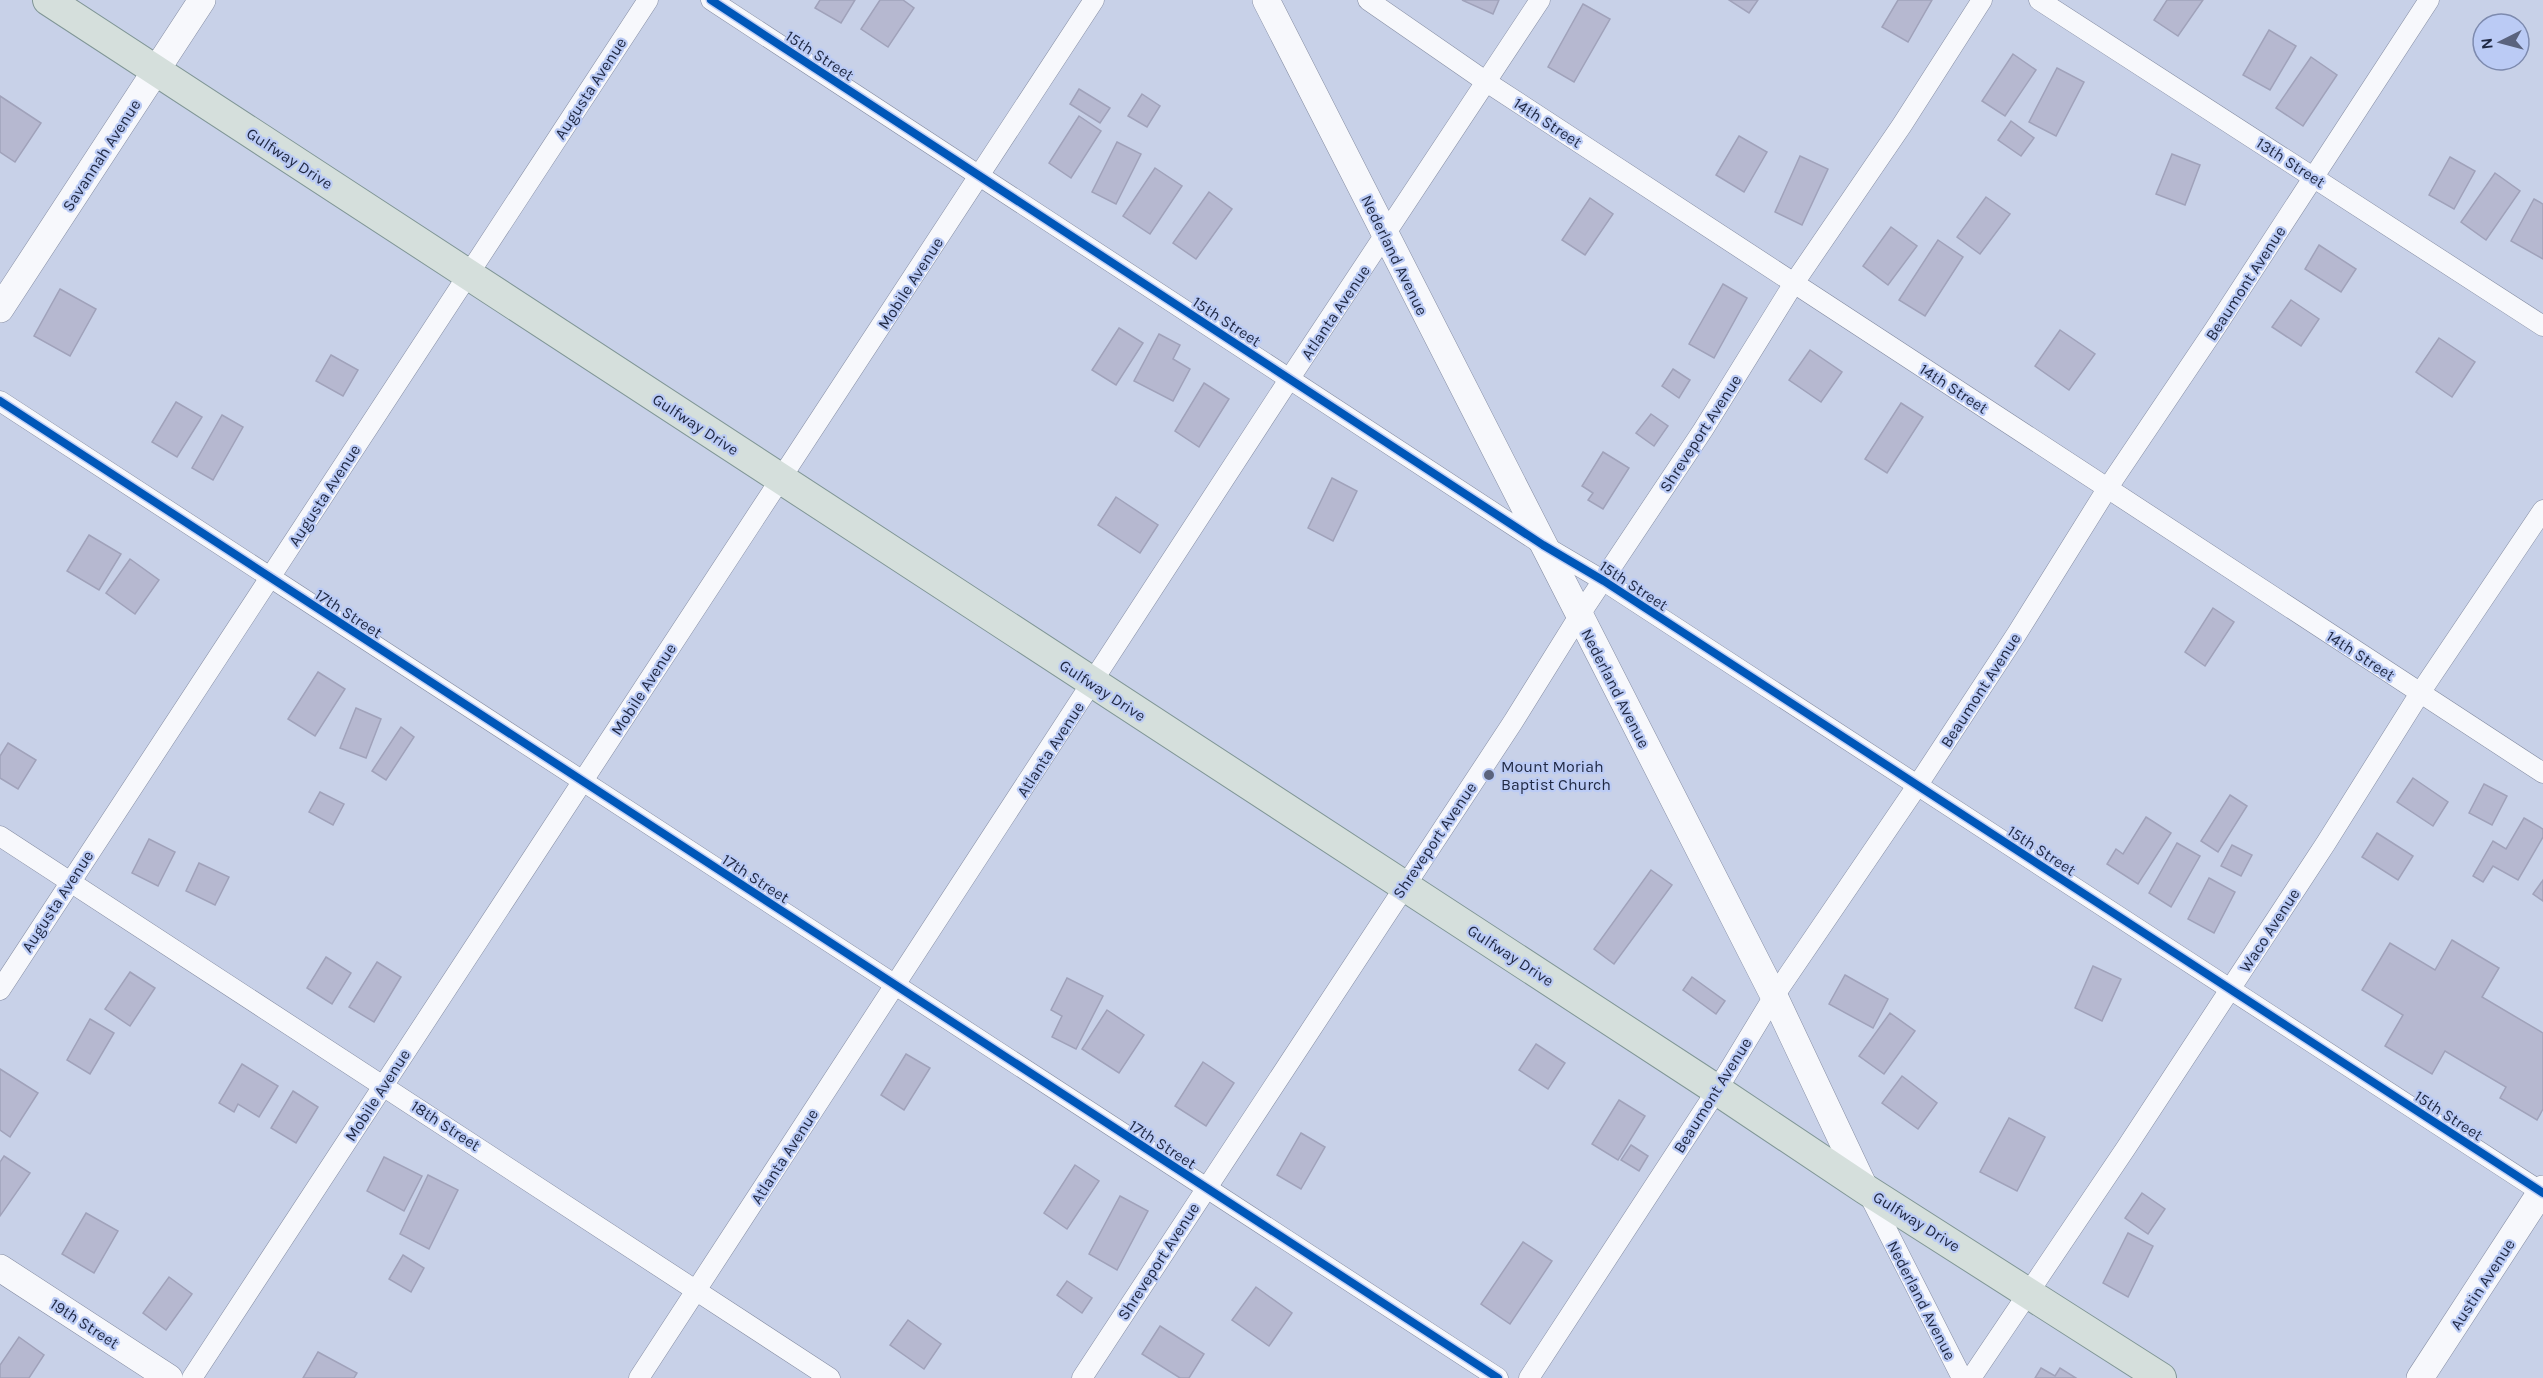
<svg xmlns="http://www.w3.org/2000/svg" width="2543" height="1378" font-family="Karla,sans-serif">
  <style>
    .building { fill: #b6b8d0; stroke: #a0a2ba; stroke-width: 1.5 }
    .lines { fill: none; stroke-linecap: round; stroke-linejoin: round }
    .street-casing { stroke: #858da3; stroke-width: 21 }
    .secondary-casing { stroke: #858da3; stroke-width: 28 }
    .primary-casing { stroke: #809696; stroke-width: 32 }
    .street { stroke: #f7f8fc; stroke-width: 20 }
    .secondary { stroke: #f7f8fc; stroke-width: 27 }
    .primary { stroke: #d5dfdc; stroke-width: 30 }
    .cycleway-casing { stroke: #bbcbf5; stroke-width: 11 }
    .cycleway { stroke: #0057b8; stroke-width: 8 }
    .poi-dot { fill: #5a637d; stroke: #bbcbf5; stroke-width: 2 }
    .labels { text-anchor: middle; stroke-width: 4.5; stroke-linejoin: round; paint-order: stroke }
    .street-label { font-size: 16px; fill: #1f2843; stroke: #bbcbf5 }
    .poi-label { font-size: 16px; fill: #1f2843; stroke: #bbcbf5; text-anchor: start }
  </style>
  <rect width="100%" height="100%" fill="#c8d1e8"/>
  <g class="building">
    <path d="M820,0h35l-14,23 -26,-15z"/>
    <path d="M880,0h23l11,8 -26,39 -27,-18z"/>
    <path d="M1462,0h37l-6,14z"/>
    <path d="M1729,0h29l-9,13z"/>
    <path d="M1898,0h34l-24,42 -26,-15z"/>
    <path d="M2167,0h36l-25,36 -24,-16z"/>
    <path d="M1583,4l27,15 -36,63 -26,-15z"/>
    <path d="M2269,30l27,16 -26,44 -27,-15z"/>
    <path d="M2013,54l23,16 -31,46 -23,-15z"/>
    <path d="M2311,57l26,18 -34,51 -27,-18z"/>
    <path d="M2057,68l27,14 -28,54 -27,-14z"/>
    <path d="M1079,89l31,19 -10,15 -30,-19z"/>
    <path d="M1142,94l18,12 -13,21 -19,-11z"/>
    <path d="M0,96l41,27 -26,39 -15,-10z"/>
    <path d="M1079,116l22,15 -30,47 -22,-15z"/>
    <path d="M2011,121l23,17 -13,18 -23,-16z"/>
    <path d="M1739,136l28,16 -23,40 -28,-17z"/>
    <path d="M1117,142l24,12 -25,50 -24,-12z"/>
    <path d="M2172,154l28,11 -15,40 -29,-11z"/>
    <path d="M1800,156l28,13 -26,56 -27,-13z"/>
    <path d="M2450,157l25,14 -21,38 -25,-14z"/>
    <path d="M1155,168l27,18 -32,48 -27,-18z"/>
    <path d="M2495,173l25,18 -34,49 -25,-18z"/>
    <path d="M1209,192l23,17 -36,50 -23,-16z"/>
    <path d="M1986,197l24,17 -30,40 -23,-17z"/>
    <path d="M1590,198l23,16 -28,41 -23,-15z"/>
    <path d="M2534,199l9,5v55l-32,-18z"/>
    <path d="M1891,227l26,19 -29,39 -25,-19z"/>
    <path d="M1938,240l25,17 -38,59 -26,-16z"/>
    <path d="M2319,245l37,24 -15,23 -36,-23z"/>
    <path d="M1723,284l24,14 -33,60 -25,-14z"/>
    <path d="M60,289l36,20 -26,47 -36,-20z"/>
    <path d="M2291,300l28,19 -18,27 -29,-19z"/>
    <path d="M1119,328l24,15 -27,42 -24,-15z"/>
    <path d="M2060,330l35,24 -26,36 -34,-24z"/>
    <path d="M1159,334l21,11 -7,14 17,10 -17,32 -39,-20z"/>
    <path d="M2439,338l36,24 -23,35 -36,-25z"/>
    <path d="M1810,350l32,22 -21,30 -32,-22z"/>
    <path d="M331,355l27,15 -15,26 -27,-15z"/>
    <path d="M1673,369l17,11 -11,18 -17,-12z"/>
    <path d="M1204,383l25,16 -30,48 -24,-16z"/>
    <path d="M176,402l26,15 -25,40 -25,-15z"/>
    <path d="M1901,403l22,14 -36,56 -22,-14z"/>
    <path d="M1651,414l17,12 -14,20 -18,-13z"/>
    <path d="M222,415l21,12 -30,53 -21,-12z"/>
    <path d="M1603,452l26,16 -26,41 -15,-9 5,-7 -11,-7z"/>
    <path d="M1332,478l25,13 -24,50 -25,-13z"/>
    <path d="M1116,497l42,28 -18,28 -42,-28z"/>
    <path d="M89,535l32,19 -22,36 -32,-19z"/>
    <path d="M130,559l29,21 -24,34 -29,-21z"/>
    <path d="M2213,608l21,14 -29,44 -20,-14z"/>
    <path d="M318,672l27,17 -30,47 -27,-17z"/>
    <path d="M356,708l25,11 -15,39 -26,-10z"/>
    <path d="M401,727l13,10 -28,43 -14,-9z"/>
    <path d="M8,743l28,17 -18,29 -18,-11v-22z"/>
    <path d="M2413,778l35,24 -15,24 -36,-24z"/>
    <path d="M2484,784l23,12 -15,29 -23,-12z"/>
    <path d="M320,792l24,12 -11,21 -24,-13z"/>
    <path d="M2230,795l17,11 -29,46 -17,-11z"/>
    <path d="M2146,817l25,16 -33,51 -31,-20 9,-15 7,5z"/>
    <path d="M2524,818l19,11v8l-25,43 -25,-14 -10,16 -10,-6 20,-35 13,8z"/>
    <path d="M2377,833l36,23 -15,24 -36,-23z"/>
    <path d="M149,839l26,13 -17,34 -26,-13z"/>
    <path d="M2177,843l23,13 -29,51 -22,-14z"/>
    <path d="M2232,845l20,10 -11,21 -20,-10z"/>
    <path d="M199,863l30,14 -14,28 -29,-14z"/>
    <path d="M1651,870l21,15 -58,79 -20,-15z"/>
    <path d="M2209,878l26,14 -21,41 -26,-14z"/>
    <path d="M2543,880v21l-10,-7z"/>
    <path d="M2452,940l47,28 -17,29 61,36v76l-6,11 -37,-22 6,-11 -61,-36 -13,23 -47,-28 18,-31 -41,-25 28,-47 45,27z"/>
    <path d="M326,957l25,16 -19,31 -25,-16z"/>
    <path d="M377,962l24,15 -27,45 -25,-15z"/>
    <path d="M2093,966l28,13 -19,42 -27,-13z"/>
    <path d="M130,972l25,16 -25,38 -25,-17z"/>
    <path d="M1845,975l43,24 -15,29 -44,-24z"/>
    <path d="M1692,977l33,24 -9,13 -33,-24z"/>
    <path d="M1067,978l36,18 -27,53 -24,-12 10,-21 -11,-6z"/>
    <path d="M1107,1010l37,25 -25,38 -37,-24z"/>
    <path d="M1890,1013l25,18 -31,43 -25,-18z"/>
    <path d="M90,1019l24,14 -24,41 -23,-14z"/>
    <path d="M1536,1044l29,19 -17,26 -29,-19z"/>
    <path d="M906,1054l24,14 -26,42 -23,-15z"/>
    <path d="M1203,1062l31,21 -28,43 -31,-20z"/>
    <path d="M242,1064l36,22 -19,31 -21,-13 -4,8 -15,-9z"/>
    <path d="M0,1069l38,24 -28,44 -10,-7z"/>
    <path d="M1902,1076l35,27 -19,26 -36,-26z"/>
    <path d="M293,1091l25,16 -22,36 -25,-15z"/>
    <path d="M1619,1100l26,16 -27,44 -26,-16z"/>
    <path d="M2009,1118l36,19 -28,54 -37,-19z"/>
    <path d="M1301,1133l24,14 -24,42 -24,-14z"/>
    <path d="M1631,1145l17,11 -9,15 -18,-11z"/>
    <path d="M4,1156l26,17 -30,43v-54z"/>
    <path d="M384,1157l38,19 -18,35 -37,-20z"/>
    <path d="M1075,1165l24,16 -32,48 -23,-16z"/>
    <path d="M428,1175l30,15 -29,59 -29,-15z"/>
    <path d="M2142,1193l23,16 -17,25 -23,-16z"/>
    <path d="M1120,1196l28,15 -31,59 -28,-16z"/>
    <path d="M86,1213l32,18 -24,42 -32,-19z"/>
    <path d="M2128,1233l25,13 -25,51 -25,-14z"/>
    <path d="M1523,1242l29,19 -42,63 -29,-20z"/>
    <path d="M403,1255l21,13 -13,24 -22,-13z"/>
    <path d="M169,1277l23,17 -26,36 -23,-17z"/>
    <path d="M1067,1281l25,17 -10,15 -25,-18z"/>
    <path d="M1256,1287l36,26 -23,33 -37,-26z"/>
    <path d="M908,1320l33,24 -17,25 -34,-24z"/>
    <path d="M1160,1326l44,28 -15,24h-9l-38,-24z"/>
    <path d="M19,1337l25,18 -15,23h-29v-13z"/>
    <path d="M318,1352l39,21 -3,5h-51z"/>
    <path d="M2041,1368l14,8 5,-8 16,10h-41z"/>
  </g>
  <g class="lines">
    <g class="street-casing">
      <g id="street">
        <path d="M711,0l832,545 61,36 939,612"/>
        <path d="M1368,0l117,81 1058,692"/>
        <path d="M2039,0l504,326"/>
        <path d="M0,401l1498,977"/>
        <path d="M0,836l830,542"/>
        <path d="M0,990l648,-990"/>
        <path d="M1868,1193l94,185"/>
        <path d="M192,1378l902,-1378"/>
        <path d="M639,1378l651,-1000 250,-378"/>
        <path d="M1082,1378l431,-656 66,-106 124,-186 91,-147 108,-158 80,-125"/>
        <path d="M1529,1378l188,-288 57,-94 143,-210 99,-151 91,-146 107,-159 215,-330"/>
        <path d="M1971,1378l155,-230 200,-305 94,-150 123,-183"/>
      </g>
    </g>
    <g class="secondary-casing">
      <g id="secondary">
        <path d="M1266,0l508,996 91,193"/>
        <path d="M0,309l202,-309"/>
        <path d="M0,1268l169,110"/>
        <path d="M2420,1378l123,-189"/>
      </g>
    </g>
    <g class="primary-casing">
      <path id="primary" d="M48,0l1669,1090 148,99 296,189"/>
    </g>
    <use href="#street" class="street"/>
    <use href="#secondary" class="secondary"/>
    <use href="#primary" class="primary"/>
    <g class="cycleway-casing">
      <g id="cycleway">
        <path d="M711,0l832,545 61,36 939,612"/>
        <path d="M0,401l1498,977"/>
      </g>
    </g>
    <use href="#cycleway" class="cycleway"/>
  </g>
  <circle class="poi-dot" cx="1489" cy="775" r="6"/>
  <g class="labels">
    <g class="street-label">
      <text transform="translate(820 55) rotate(33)" y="6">15th Street</text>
      <text transform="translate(590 88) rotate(-57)" y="6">Augusta Avenue</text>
      <text transform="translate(1548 122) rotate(33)" y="6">14th Street</text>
      <text transform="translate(101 155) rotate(-57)" y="6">Savannah Avenue</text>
      <text transform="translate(290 158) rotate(33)" y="6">Gulfway Drive</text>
      <text transform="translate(2291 162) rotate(33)" y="6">13th Street</text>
      <text transform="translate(1395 255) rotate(64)" y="6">Nederland Avenue</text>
      <text transform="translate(910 283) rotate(-57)" y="6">Mobile Avenue</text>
      <text transform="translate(2245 283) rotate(-57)" y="6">Beaumont Avenue</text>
      <text transform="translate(1335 312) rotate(-56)" y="6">Atlanta Avenue</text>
      <text transform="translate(1227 321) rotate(33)" y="6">15th Street</text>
      <text transform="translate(1954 388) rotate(33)" y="6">14th Street</text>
      <text transform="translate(696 424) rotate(33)" y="6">Gulfway Drive</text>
      <text transform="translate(1700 433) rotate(-57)" y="6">Shreveport Avenue</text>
      <text transform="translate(324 495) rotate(-57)" y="6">Augusta Avenue</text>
      <text transform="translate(1634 585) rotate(33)" y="6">15th Street</text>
      <text transform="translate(349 613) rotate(33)" y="6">17th Street</text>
      <text transform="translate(2361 655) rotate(33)" y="6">14th Street</text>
      <text transform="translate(1616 688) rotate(63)" y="6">Nederland Avenue</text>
      <text transform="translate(643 689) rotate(-57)" y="6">Mobile Avenue</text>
      <text transform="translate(1103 690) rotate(33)" y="6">Gulfway Drive</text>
      <text transform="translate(1980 690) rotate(-57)" y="6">Beaumont Avenue</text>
      <text transform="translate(1050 749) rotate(-57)" y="6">Atlanta Avenue</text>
      <text transform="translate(1434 840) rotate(-56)" y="6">Shreveport Avenue</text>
      <text transform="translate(2042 850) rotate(33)" y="6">15th Street</text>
      <text transform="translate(756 878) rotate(33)" y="6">17th Street</text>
      <text transform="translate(57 901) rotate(-57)" y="6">Augusta Avenue</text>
      <text transform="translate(2269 930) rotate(-57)" y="6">Waco Avenue</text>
      <text transform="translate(1511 955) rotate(33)" y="6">Gulfway Drive</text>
      <text transform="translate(377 1095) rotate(-57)" y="6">Mobile Avenue</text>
      <text transform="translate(1712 1095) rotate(-58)" y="6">Beaumont Avenue</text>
      <text transform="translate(2449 1115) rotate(33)" y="6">15th Street</text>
      <text transform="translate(446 1125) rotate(33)" y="6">18th Street</text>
      <text transform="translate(1163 1144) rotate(33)" y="6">17th Street</text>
      <text transform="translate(784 1156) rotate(-57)" y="6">Atlanta Avenue</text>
      <text transform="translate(1917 1221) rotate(32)" y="6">Gulfway Drive</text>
      <text transform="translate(1158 1261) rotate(-57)" y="6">Shreveport Avenue</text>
      <text transform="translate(2482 1284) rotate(-57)" y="6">Austin Avenue</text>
      <text transform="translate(1922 1300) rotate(63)" y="6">Nederland Avenue</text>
      <text transform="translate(85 1323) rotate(33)" y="6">19th Street</text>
    </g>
    <g class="poi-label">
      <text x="1501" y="772">Mount Moriah<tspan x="1501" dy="18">Baptist Church</tspan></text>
    </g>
  </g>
  <g transform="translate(2501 42) rotate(264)"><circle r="28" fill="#bbcbf5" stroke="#7d8aae" stroke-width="1.5"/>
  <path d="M0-4.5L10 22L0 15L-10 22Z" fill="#5a637d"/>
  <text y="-9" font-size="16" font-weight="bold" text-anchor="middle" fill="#1f2843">N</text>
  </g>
</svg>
